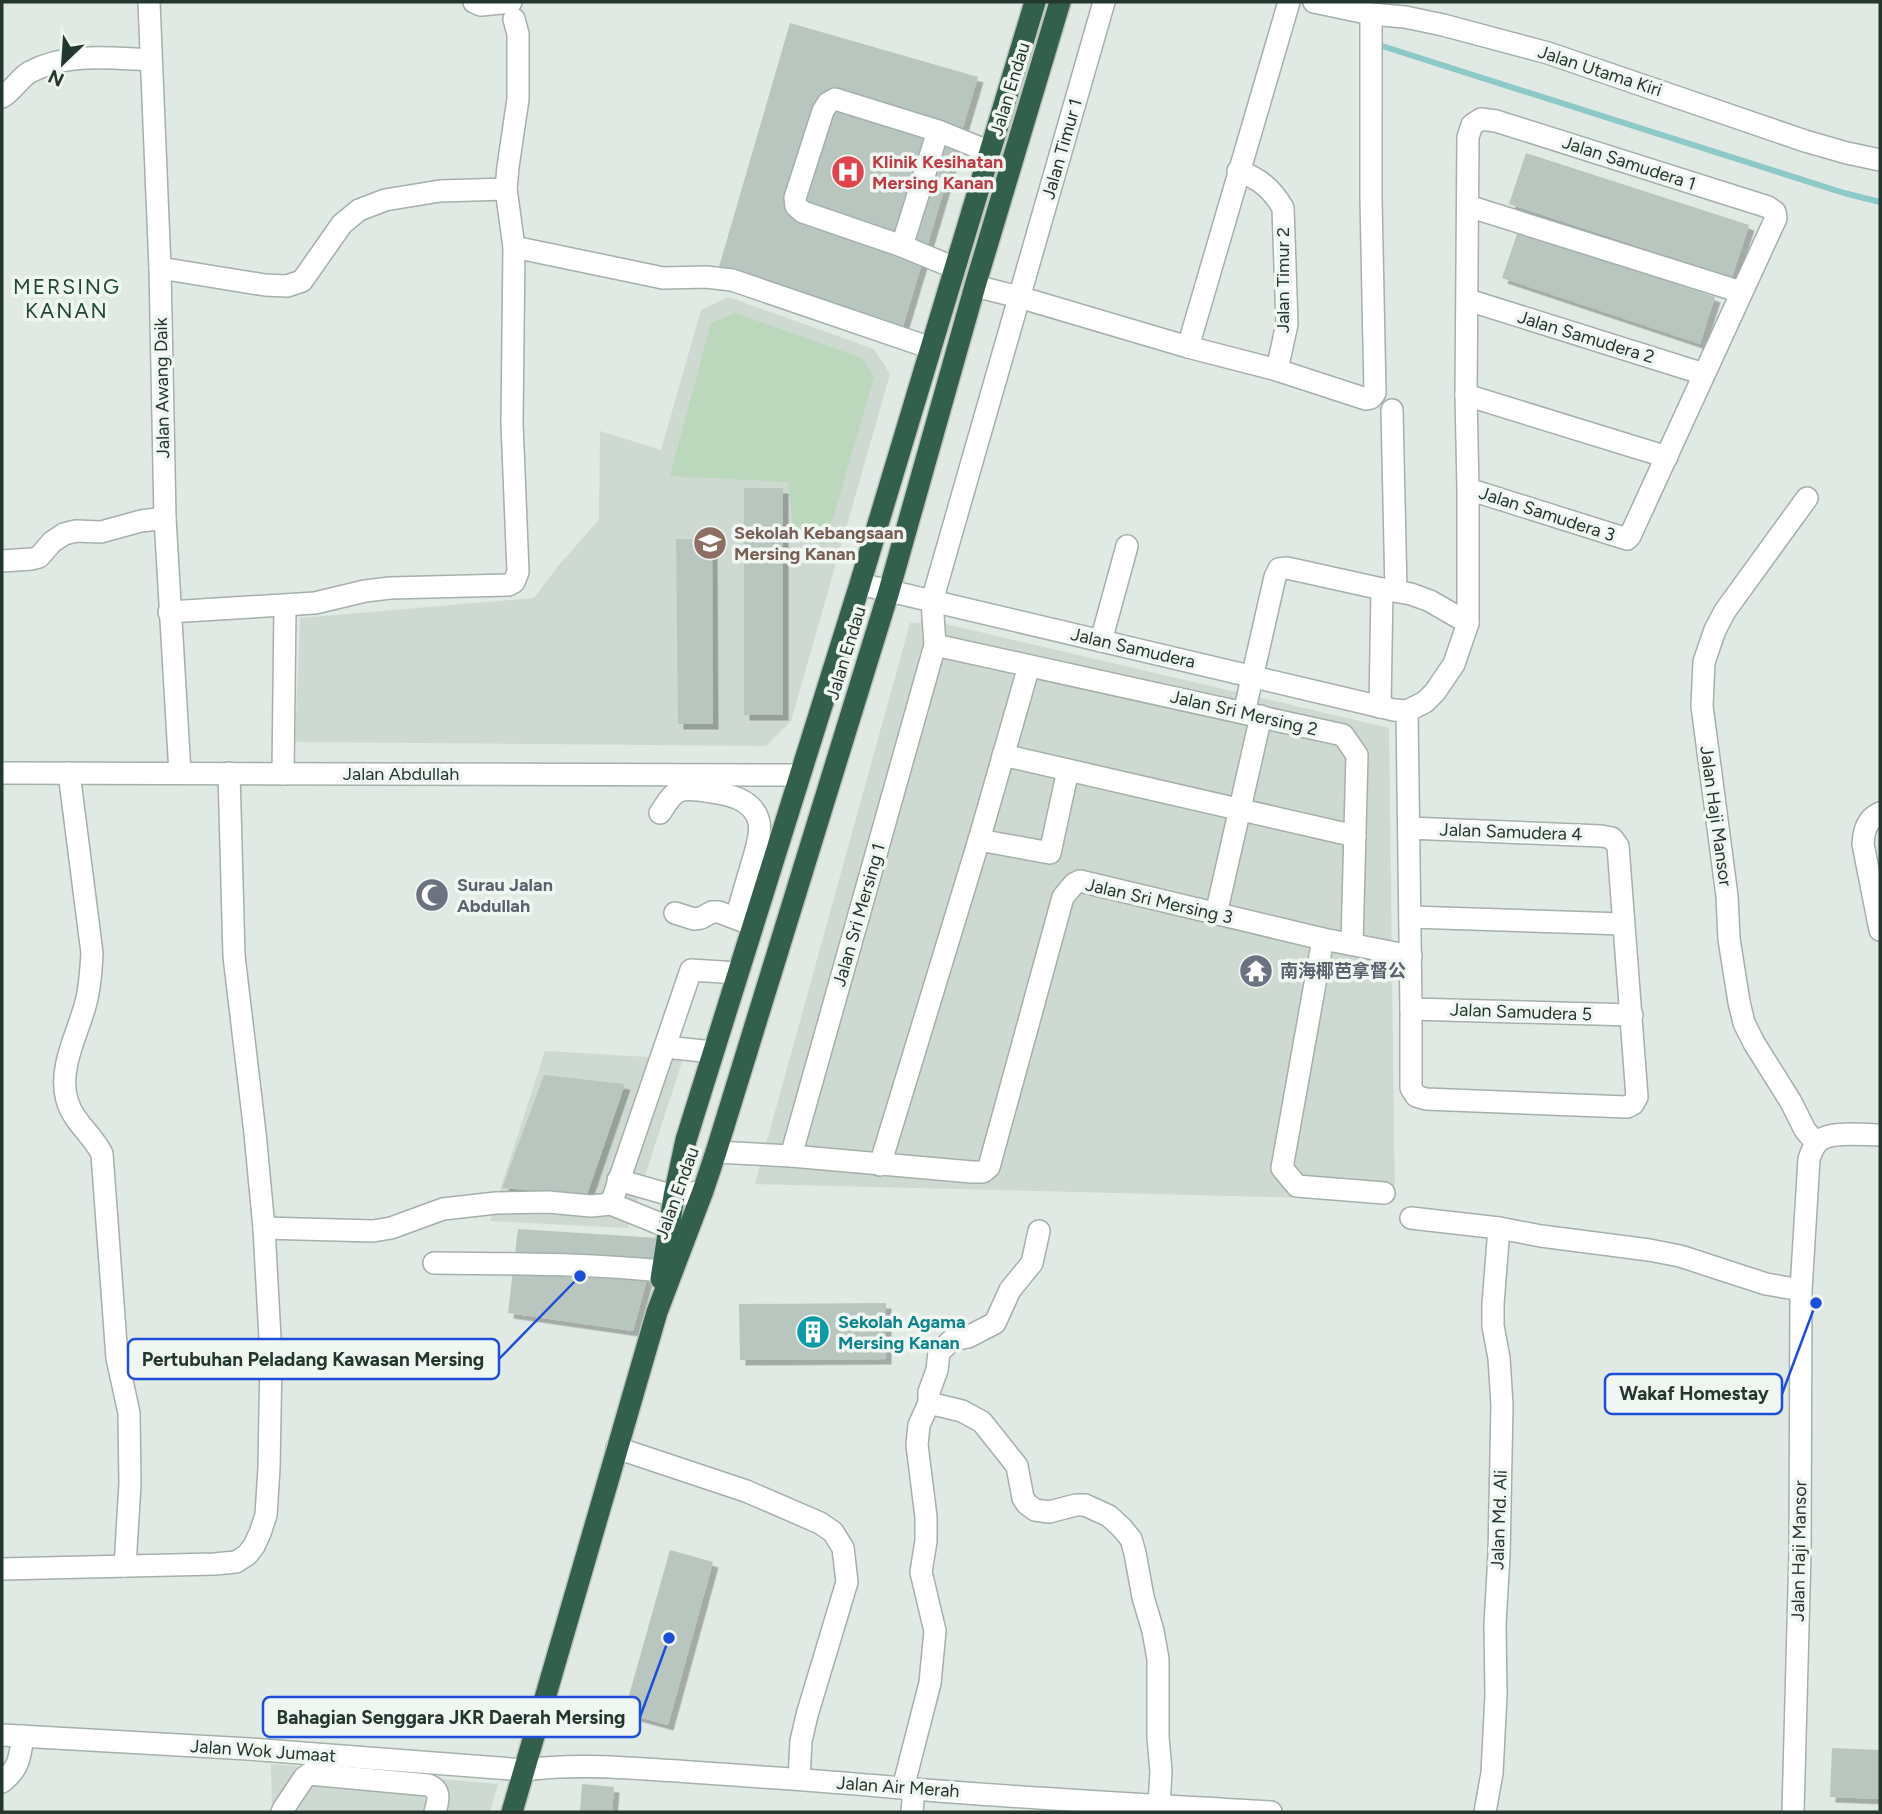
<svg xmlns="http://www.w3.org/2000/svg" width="1882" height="1814" font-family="Figtree,'Noto Sans SC',sans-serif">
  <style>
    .built { fill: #ced9d2 }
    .garden { fill: #bbd8bd }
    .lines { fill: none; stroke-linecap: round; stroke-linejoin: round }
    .stream { stroke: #8dc9c6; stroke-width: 6 }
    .building { fill: #b9c6bf; filter: url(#shadow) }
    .minor-casing { stroke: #a4b0a9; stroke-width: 24 }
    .highway-casing { stroke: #bdc3c0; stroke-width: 24 }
    .minor { stroke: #fff; stroke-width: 21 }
    .highway { stroke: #32604d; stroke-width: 21 }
    .labels { text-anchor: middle; stroke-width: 7; stroke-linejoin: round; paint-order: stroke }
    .street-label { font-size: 18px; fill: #23372e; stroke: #f0f6f2 }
    .health-label { font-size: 18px; font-weight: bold; fill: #be3a42; stroke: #f0f6f2; text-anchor: start }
    .education-label { font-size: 18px; font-weight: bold; fill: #785e54; stroke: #f0f6f2; text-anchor: start }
    .worship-label { font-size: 18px; font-weight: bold; fill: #5b616d; stroke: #f0f6f2; text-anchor: start }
    .culture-label { font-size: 18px; font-weight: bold; fill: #0d838f; stroke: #f0f6f2; text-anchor: start }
    .quarter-label { font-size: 21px; letter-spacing: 2px; fill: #214736; stroke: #f0f6f2 }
    .leader { fill: none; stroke: #1d4ed8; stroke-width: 2.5 }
    .callout-dot { fill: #1d4ed8; stroke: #f0f6f2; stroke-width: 2.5 }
    .callout { fill: #f0f6f2; stroke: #1d4ed8; stroke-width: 2.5 }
    .callout-label { font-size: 19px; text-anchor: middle; font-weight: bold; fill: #23372e }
  </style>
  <defs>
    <filter id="shadow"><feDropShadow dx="5.5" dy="5.5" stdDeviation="0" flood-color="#0004"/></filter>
  </defs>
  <rect width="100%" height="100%" fill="#e0e9e3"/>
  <g class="built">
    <path d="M728,297l146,52 16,25 -99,347 -25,25 -471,-4 5,-124 234,-20 24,-32 41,-46 1,-89 61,19 40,-140z"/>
    <path d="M937,622l452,106 6,472 -640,-16 155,-561z"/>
    <path d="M545,1051l138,8 -55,169 -138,-7z"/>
    <path d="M271,1764l227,20 -8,28h-218z"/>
  </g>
  <path class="garden" d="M735,313l127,45 12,19 -49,168 -31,-12 -6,-51 -118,-6 41,-153z"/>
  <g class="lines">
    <path class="stream" d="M1382,46l462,147 36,9"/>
  </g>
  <g class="building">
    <path d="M790,23l188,54 -75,249 -184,-59z"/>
    <path d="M1526,153l223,72 -17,52 -223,-73z"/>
    <path d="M1518,231l197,66 -15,47 -198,-66z"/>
    <rect x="744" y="488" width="39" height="227"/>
    <path d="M676,539h36l1,185h-35z"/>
    <path d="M544,1075l81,9 -38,111 -85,-7z"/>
    <path d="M518,1229l140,9 -25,93 -125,-18z"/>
    <path d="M886,1303v56l-146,1 -1,-56z"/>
    <path d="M670,1550l43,12 -45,163 -44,-12z"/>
    <path d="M1832,1748l48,2v49l-50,-2z"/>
    <path d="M582,1784l32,3 -2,25h-32z"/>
  </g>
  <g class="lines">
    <g class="minor-casing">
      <g id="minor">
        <path d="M149,2l11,266 5,250 15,255"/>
        <path d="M474,2l7,3 30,-3"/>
        <path d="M1314,2l57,12 34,3 38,8 105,28 257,88 42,12 33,7"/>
        <path d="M2,97c11,-6 17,-19 28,-25 37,-20 80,-14 120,-12"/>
        <path d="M1238,171c21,7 34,18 45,37l4,116 -10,46"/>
        <path d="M1468,206l273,86"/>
        <path d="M902,246l36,-115"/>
        <path d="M514,247l149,31 43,-1 26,3 199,68"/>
        <path d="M160,268l105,17 22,1 15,-5 40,-57 17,-14 26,-10 55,-9 66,-2"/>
        <path d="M955,268l-53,-22 -99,-34 -7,-6 -1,-8 28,-87 5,-8 7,-4 103,32 52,21"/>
        <path d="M975,286l44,11 169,50 89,23 89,29 5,-1 4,-5 -4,-194v-185"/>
        <path d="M1468,300l236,74"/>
        <path d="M1188,347l101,-345"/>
        <path d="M1466,395l201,62"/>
        <path d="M1392,410l4,181"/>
        <path d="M1807,498l-82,113 -10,19 -11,32 -2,44 25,190 2,43 10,63 5,21 10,20 37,59 14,28 6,7 7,4"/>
        <path d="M2,561l30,-2 7,-2 13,-15 12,-8 12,-3 25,1 40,-11 24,-3"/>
        <path d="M860,584l534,126 13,1 18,-9 10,-10 19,-28 14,-41v-134l-2,-94 2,-258 4,-12 9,-6 15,2 272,86 7,5 1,6 -146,318 -3,3 -159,-50"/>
        <path d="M169,612l146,-9 50,-12 25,-3 118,-3 6,-3 4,-10 -6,-149 2,-176 -8,-58 2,-22 10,-68v-65l-4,-15"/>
        <path d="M1101,641l26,-95"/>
        <path d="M935,645l408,90 14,20 -5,189"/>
        <path d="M1380,707l2,-118"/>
        <path d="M1407,711l4,298v79l5,8 10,3 201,8 6,-3 4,-7 -19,-251 -6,-8 -11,-2 -192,-8"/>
        <path d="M1244,713l31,-136 4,-8 8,-1 95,21 29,5 19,7 38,22"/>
        <path d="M1003,755l352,81"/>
        <path d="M2,773l798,2"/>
        <path d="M69,773l23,180c-1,18 -2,36 -7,53 -8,29 -27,63 -18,94 6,22 26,35 35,54l15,204 12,55 1,71 -5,82"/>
        <path d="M283,774l2,-168"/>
        <path d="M660,813c5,-7 9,-16 17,-21 9,-5 18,-2 28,-1 20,3 48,6 54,31 2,9 -1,19 -3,28l19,5"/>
        <path d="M1880,813c-13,6 -16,17 -17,31l17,86"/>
        <path d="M979,840l71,13 18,-83"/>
        <path d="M675,913l19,6 7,-1 11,-6h7l34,13"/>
        <path d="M1216,914l45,-198"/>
        <path d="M1410,917l213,7"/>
        <path d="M736,918l20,-68"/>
        <path d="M1323,939l-41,229 15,18 87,7"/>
        <path d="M1411,1009l221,6"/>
        <path d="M665,1047l48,5"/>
        <path d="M716,1152l75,4 144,-511 -3,-44 172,-599"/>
        <path d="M791,1156l181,16h11l6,-5 74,-270 11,-13 6,-3 243,58 88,17"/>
        <path d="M880,1165l99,-325 50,-174"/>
        <path d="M618,1180l56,16 29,-5"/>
        <path d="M611,1204l80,-234 47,3"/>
        <path d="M1411,1218l88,10 42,8 108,14 31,6 86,28 35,6 -1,262 -7,260"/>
        <path d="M264,1228l109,3 18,-3 52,-19 53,-6 52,-1 43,4 20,-2 57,23"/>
        <path d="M434,1263c76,1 152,0 227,8"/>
        <path d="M1801,1290l8,-131c2,-6 4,-12 8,-16 10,-13 47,-8 63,-8"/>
        <path d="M929,1403l33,8 20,11 35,44 6,32 4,6 8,6 14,2 27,-7h9l24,11 12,11 10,12 4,14 8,44 10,34 5,28v78l3,35 -2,33"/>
        <path d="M617,1448l129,43 74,32 13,9 10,16 4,34 -40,133 -6,26 -2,38"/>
        <path d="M2,1569l212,-5 22,-2 11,-7 7,-9 6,-13 6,-18 3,-47 2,-111 -7,-129 -9,-95 -21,-177 -5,-183"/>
        <path d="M2,1735l247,14 276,21c50,-7 102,-2 153,1 67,5 134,9 201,15 131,12 262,18 392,26"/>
        <path d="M2,1782c17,-13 18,-25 21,-46"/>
        <path d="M903,1788l27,-105 5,-52 -14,-59 5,-31v-24l-9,-72 2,-20 10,-22v-11l8,-22 2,-18 13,-12 16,-3 27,-14 15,-33 22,-27 7,-32"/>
        <path d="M282,1812l2,-4 20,-30 5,-4 119,11c14,5 10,16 7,27"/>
        <path d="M912,1812l2,-23"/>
        <path d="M1485,1812l7,-39 4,-78 -1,-71 4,-69 3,-150 -3,-47 -6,-32v-22l6,-76"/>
      </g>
    </g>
    <g class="highway-casing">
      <g id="highway">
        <path d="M661,1279l13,-83 12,-56 174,-556 175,-582"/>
        <path d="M512,1812l145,-500 46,-121 13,-39 173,-561 86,-305 85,-284"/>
      </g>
    </g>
    <use href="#minor" class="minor"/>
    <use href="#highway" class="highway"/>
  </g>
  <defs>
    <g id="hospital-disc" transform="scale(1.75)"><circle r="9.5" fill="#e0444e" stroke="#f0f6f2"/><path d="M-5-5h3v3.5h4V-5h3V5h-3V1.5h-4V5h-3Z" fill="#fff"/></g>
    <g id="school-disc" transform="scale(1.75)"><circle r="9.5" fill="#8d6e63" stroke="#f0f6f2"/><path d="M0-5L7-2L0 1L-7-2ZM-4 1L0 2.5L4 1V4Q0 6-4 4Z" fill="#fff"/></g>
    <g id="mosque-disc" transform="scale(1.75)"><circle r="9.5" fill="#6b7280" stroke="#f0f6f2"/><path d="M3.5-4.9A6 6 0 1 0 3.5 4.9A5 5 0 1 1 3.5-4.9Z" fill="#fff"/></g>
    <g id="temple-disc" transform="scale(1.75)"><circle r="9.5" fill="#6b7280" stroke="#f0f6f2"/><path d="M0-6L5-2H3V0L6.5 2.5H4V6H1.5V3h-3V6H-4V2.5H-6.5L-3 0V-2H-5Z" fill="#fff"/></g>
    <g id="building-disc" transform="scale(1.75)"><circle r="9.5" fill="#0f9aa8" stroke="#f0f6f2"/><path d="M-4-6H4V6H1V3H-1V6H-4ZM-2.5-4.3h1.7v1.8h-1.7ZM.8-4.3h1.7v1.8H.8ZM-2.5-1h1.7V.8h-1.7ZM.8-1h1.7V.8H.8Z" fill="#fff"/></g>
  </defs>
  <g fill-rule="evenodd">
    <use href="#hospital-disc" x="848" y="172"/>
    <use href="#school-disc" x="710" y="543"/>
    <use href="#mosque-disc" x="432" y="895"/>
    <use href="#temple-disc" x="1256" y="971"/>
    <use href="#building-disc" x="813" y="1332"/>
  </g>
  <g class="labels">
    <g class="street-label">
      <text transform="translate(1600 71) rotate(18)" y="6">Jalan Utama Kiri</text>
      <text transform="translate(1010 89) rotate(-73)" y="6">Jalan Endau</text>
      <text transform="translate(1062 149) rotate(-74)" y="6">Jalan Timur 1</text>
      <text transform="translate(1629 163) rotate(18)" y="6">Jalan Samudera 1</text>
      <text transform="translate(1283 280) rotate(-90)" y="6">Jalan Timur 2</text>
      <text transform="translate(1586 337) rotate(17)" y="6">Jalan Samudera 2</text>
      <text transform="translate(162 388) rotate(-91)" y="6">Jalan Awang Daik</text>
      <text transform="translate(1547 514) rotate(18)" y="6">Jalan Samudera 3</text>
      <text transform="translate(1133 648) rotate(13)" y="6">Jalan Samudera</text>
      <text transform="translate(846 653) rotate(-73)" y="6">Jalan Endau</text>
      <text transform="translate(1244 713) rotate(13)" y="6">Jalan Sri Mersing 2</text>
      <text x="401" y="780">Jalan Abdullah</text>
      <text transform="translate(1716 816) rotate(82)" y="6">Jalan Haji Mansor</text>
      <text transform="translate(1511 832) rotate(2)" y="6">Jalan Samudera 4</text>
      <text transform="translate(1159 901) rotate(13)" y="6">Jalan Sri Mersing 3</text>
      <text transform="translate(859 915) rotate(-74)" y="6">Jalan Sri Mersing 1</text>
      <text transform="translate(1521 1012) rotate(2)" y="6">Jalan Samudera 5</text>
      <text transform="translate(677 1193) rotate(-70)" y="6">Jalan Endau</text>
      <text transform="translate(1499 1520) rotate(-88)" y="6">Jalan Md. Ali</text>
      <text transform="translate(1799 1551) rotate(-89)" y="6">Jalan Haji Mansor</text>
      <text transform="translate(263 1751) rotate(4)" y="6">Jalan Wok Jumaat</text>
      <text transform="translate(898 1787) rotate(4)" y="6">Jalan Air Merah</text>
    </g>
    <g class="health-label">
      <text x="872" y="168">Klinik Kesihatan<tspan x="872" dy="21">Mersing Kanan</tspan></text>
    </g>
    <g class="education-label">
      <text x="734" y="539">Sekolah Kebangsaan<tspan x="734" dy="21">Mersing Kanan</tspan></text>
    </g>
    <g class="worship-label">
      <text x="457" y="891">Surau Jalan<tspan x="457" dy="21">Abdullah</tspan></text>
      <text x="1280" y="977">南海椰芭拿督公</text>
    </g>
    <g class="culture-label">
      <text x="838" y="1328">Sekolah Agama<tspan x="838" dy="21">Mersing Kanan</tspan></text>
    </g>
    <g class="quarter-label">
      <text x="67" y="294">MERSING<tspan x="67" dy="24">KANAN</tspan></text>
    </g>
  </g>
  <path class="leader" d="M580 1276L499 1359M1816 1303L1782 1394M669 1638L640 1717"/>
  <g class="callout-dot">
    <circle cx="580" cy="1276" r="7"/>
    <circle cx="1816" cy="1303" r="7"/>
    <circle cx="669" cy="1638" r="7"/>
  </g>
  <g class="callout">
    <rect x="128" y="1339" width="371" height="40" rx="7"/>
    <rect x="1605" y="1374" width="177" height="40" rx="7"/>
    <rect x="263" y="1697" width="377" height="40" rx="7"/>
  </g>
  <g class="callout-label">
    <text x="313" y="1366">Pertubuhan Peladang Kawasan Mersing</text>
    <text x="1694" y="1400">Wakaf Homestay</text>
    <text x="451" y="1724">Bahagian Senggara JKR Daerah Mersing</text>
  </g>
  <rect width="1882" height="1814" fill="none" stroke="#23372e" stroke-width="7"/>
  <g transform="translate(63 63) rotate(205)" stroke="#f0f6f2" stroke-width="5" paint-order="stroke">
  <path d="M0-5L12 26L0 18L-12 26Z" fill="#23372e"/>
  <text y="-10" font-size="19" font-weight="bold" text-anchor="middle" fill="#23372e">N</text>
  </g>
</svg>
